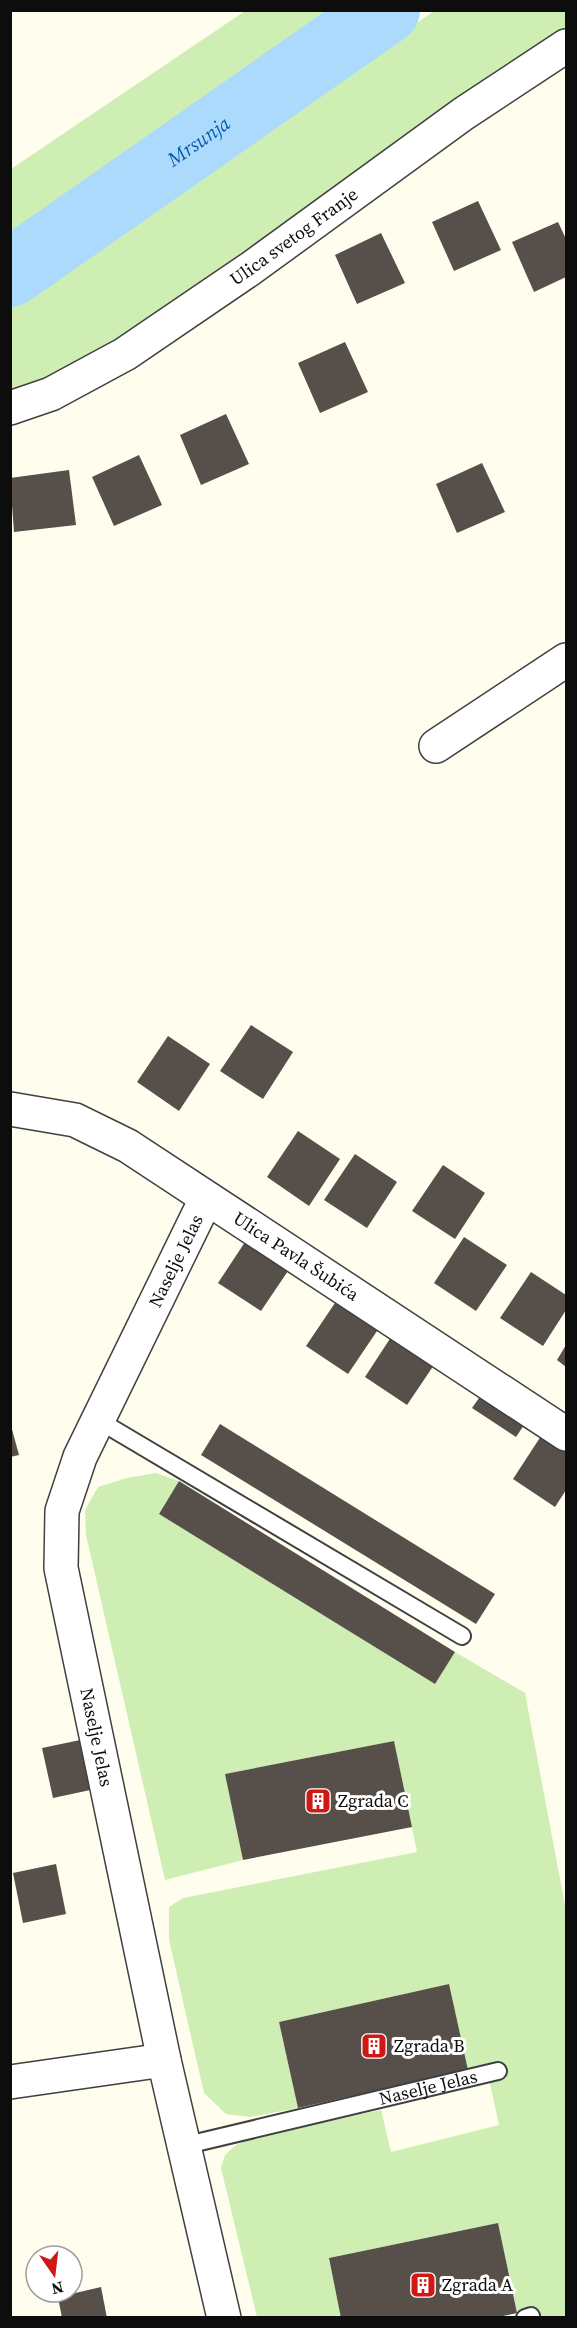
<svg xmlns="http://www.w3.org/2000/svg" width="577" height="2328" font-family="'Source Serif 4',serif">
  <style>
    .green { fill: #ceeeb3 }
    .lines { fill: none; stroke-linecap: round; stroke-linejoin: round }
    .river { stroke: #acdafd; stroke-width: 68 }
    .building { fill: #574f49 }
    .lane-casing { stroke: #404040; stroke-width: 20 }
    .street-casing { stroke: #404040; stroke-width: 36 }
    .lane { stroke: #fff; stroke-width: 16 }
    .street { stroke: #fff; stroke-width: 33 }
    .labels { text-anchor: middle; stroke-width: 6; stroke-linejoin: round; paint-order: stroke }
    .street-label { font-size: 18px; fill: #0d0d0d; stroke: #fff }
    .poi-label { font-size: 18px; fill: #0d0d0d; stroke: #fff; text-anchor: start }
    .water-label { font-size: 20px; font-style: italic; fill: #095cad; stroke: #fff }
  </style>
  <rect width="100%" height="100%" fill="#fffdee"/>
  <g class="green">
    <path d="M245,11h102l-302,209 -34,21v-72z"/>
    <path d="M434,11h132v17l-60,38 -279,199 -85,58 -73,46 -58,23v-85l36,-24 65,-48z"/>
    <path d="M156,1473l23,8 -20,33 276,170 20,-32 70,41 41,218v406h-48l-20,-94 -169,35 12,59h-84l-36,-149 4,-13 11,-10 28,-11 117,-24 10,42 108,-27 -13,-60 -18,5 -19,-86 -170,38 19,86 -48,9 -24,-3 -22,-21 -35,-153v-33l14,-9 234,-46 -23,-111 -168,33 17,86 -78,20 -79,-345 -1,-25 13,-23 29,-9z"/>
  </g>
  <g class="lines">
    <path class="river" id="s1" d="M10,273l376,-263"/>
  </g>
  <g class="building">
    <path d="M478,201l23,49 -47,21 -22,-49z"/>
    <path d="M558,222l8,17v38l-32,15 -22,-50z"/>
    <path d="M381,233l24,50 -48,21 -22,-49z"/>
    <path d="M345,342l23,50 -48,21 -22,-50z"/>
    <path d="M226,414l23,50 -48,21 -21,-50z"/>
    <path d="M139,455l23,50 -48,21 -22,-49z"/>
    <path d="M482,463l23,49 -48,21 -21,-49z"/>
    <path d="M69,470l7,55 -62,7 -4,-54z"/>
    <path d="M251,1025l42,27 -30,47 -43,-28z"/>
    <path d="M168,1036l42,28 -31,47 -42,-29z"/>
    <path d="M298,1131l42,28 -31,47 -42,-29z"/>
    <path d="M355,1154l42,28 -30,46 -43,-28z"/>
    <path d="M443,1165l42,28 -30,46 -43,-28z"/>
    <path d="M249,1236l43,29 -31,46 -43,-28z"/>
    <path d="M464,1237l43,28 -31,46 -42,-28z"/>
    <path d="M531,1272l35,23v15l-23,36 -43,-28z"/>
    <path d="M337,1300l42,28 -31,46 -42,-28z"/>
    <path d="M395,1331l43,28 -31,46 -42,-28z"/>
    <path d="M566,1345v22l-9,-7z"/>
    <path d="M486,1388l44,28 -14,21 -44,-29z"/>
    <path d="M10,1422l9,33 -9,2z"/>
    <path d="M220,1424l275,170 -19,30 -275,-169z"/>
    <path d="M543,1433l23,15v42l-11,17 -42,-28z"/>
    <path d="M179,1481l276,171 -20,32 -276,-170z"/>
    <path d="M85,1739l10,50 -42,9 -11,-50z"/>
    <path d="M394,1741l18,86 -169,33 -18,-86z"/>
    <path d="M56,1864l10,50 -43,9 -10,-50z"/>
    <path d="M449,1984l19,86 -170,38 -19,-86z"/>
    <path d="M498,2223l19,90 -23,5h-153l-12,-60z"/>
    <path d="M101,2287l6,31h-45l-4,-21z"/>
  </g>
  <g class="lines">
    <g class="lane-casing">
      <g id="lane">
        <path d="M98,1420l364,216"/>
        <path id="s2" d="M183,2146l315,-75"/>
        <path d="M525,2318l6,-2"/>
      </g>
    </g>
    <g class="street-casing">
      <g id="street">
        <path id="s3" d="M10,408l41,-14 74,-40 125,-85 213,-155 103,-68"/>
        <path d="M436,746l130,-86"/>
        <path id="s4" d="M10,1109l65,11 53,26 438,288"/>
        <path id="s5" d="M206,1199l-126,258 -18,54 -1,57 103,492 60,258"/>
        <path d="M10,2082l154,-22"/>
      </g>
    </g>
    <use href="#lane" class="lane"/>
    <use href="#street" class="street"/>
  </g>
  <defs>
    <g id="building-square" transform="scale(1.35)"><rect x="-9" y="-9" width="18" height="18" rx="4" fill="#cd1816" stroke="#fff"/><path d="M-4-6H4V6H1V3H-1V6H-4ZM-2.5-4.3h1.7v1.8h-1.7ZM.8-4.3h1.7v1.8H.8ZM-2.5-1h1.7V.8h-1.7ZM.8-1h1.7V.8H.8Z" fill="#fff"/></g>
  </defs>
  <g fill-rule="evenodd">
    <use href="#building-square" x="318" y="1801"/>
    <use href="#building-square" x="374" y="2046"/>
    <use href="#building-square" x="423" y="2285"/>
  </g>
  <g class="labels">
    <g class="street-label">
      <text dy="6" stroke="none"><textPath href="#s3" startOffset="333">Ulica svetog Franje</textPath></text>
      <text dy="6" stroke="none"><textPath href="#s4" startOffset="326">Ulica Pavla Šubića</textPath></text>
      <text transform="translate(176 1261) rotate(-64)" y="6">Naselje Jelas</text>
      <text dy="6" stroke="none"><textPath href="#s5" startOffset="574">Naselje Jelas</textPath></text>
      <text dy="6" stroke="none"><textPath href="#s2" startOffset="252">Naselje Jelas</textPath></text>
    </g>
    <g class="poi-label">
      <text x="338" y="1807">Zgrada C</text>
      <text x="394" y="2052">Zgrada B</text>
      <text x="442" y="2291">Zgrada A</text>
    </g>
    <g class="water-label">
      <text dy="7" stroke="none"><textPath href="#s1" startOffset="230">Mrsunja</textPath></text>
    </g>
  </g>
  <rect width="577" height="2328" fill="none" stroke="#0d0d0d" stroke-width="24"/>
  <g transform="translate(54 2274) rotate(166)"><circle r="28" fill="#ffffff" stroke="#9e9e9e" stroke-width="1.5"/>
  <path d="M0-4.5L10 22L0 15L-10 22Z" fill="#cd1816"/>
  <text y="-9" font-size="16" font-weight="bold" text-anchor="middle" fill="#0d0d0d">N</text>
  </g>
</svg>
